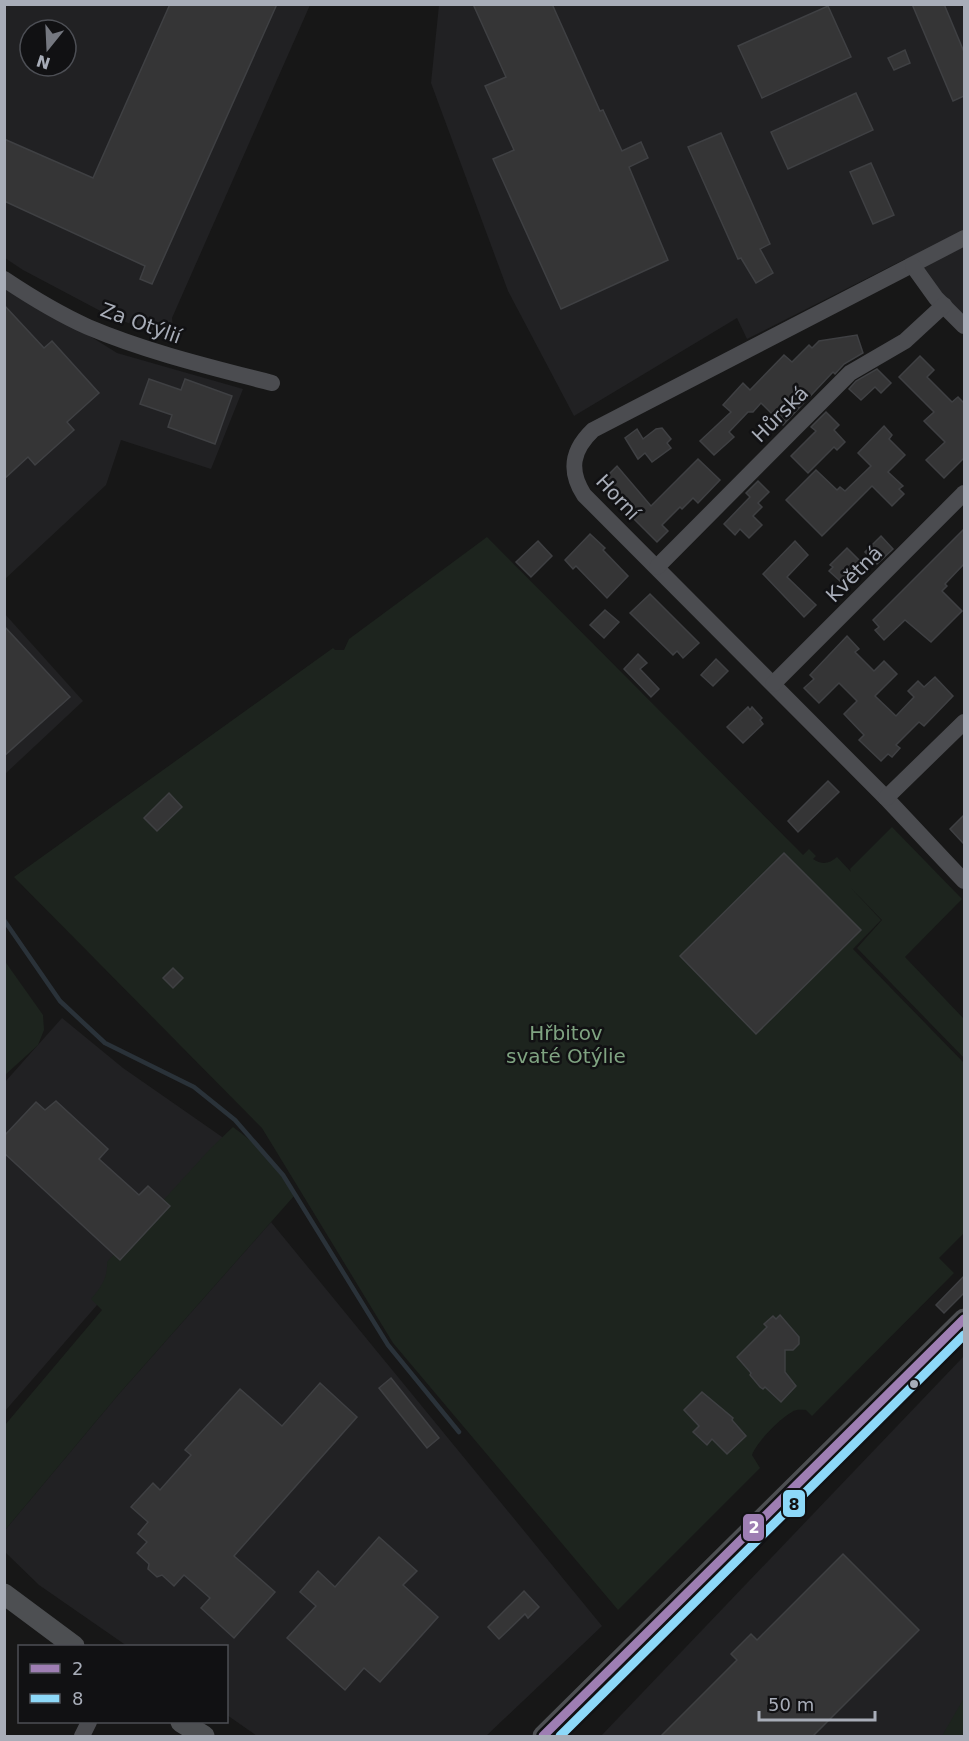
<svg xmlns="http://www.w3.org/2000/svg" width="969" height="1741" font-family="'DejaVu Sans',sans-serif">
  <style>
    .built { fill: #212123; fill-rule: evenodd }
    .green { fill: #1d241e }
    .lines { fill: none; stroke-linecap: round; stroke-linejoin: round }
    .stream { stroke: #2a3239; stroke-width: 4.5 }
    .building { fill: #353536; stroke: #3f4043; stroke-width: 1.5 }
    .minor { stroke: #4b4c50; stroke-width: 16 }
    .major { stroke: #4d4f52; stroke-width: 21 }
    .bus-1-casing { stroke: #111113; stroke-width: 14 }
    .bus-2-casing { stroke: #111113; stroke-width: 14 }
    .bus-1 { stroke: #9e7eb3; stroke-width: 9 }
    .bus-2 { stroke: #8dd8f8; stroke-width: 9 }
    .bus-dot { fill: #a8adb8; stroke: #111113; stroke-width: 2 }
    .labels { text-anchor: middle; stroke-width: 5; stroke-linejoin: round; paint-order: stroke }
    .street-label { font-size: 20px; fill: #a8adb8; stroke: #111113 }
    .park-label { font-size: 20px; fill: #7fa381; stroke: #111113 }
    .line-badge { stroke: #111113; stroke-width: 2 }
    .badge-label { font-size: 16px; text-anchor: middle; font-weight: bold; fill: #fff }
    .pale-badge-label { font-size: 16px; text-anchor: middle; font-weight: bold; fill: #111 }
  </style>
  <rect width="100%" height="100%" fill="#171717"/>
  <g class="built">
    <path d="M4,5h306l-138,313 2,23 -66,-26 -85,-45 -18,-12zM30,30h36v36h-36z"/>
    <path d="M439,5h522l3,6v306l-59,-58 -158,80 -10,-21 -163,98 -66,-125 -77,-208z"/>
    <path d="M5,283l112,70 126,36 -32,80 -90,-29 -15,45 -101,94z"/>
    <path d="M4,613l79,88 -78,73h-1z"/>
    <path d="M62,1018l61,50 112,78 -230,265v-329z"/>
    <path d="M271,1222l331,404 -116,110h-229l-30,-21 -1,-69h-99l-88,-61 -34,-33v-22l113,-135z"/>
    <path d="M964,1356v380h-363z"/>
  </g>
  <g class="green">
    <path d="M487,537l316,318 6,-6 7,7 -3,3c9,6 16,5 24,-2l14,15 -1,-3 42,-42 70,72 -57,58 59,62v39l-107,-110 25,-28 -32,-33 31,33 -28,29 111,114v170l-25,25 15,15 -142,143 -6,-6c-5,0 -10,-1 -14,2 -13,7 -35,30 -40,43l8,13 -142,142 -225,-267 -131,-215 -248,-251 319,-229 2,2h9l5,-11z"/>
    <path d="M4,960l39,55 1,15 -6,15 -33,30z"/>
    <path d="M233,1127c26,19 48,39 61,69l-176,199 -113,135v-105l97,-115 -11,-11c10,-12 17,-21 16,-37l104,-114z"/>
    <path d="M964,1698v38h-22z"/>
  </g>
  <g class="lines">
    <path class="stream" d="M4,920l56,81 45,42 89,44 41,33 48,55 105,170 71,87"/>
  </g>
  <g class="building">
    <path d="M170,4h107l-125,280 -12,-5 5,-13 -141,-65v-62l89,39z"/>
    <path d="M473,4h79l48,107 3,-1 19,41 19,-9 7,16 -19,9 39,93 -107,49 -68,-150 21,-9 -29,-64 21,-9z"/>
    <path d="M912,4h32l20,48v44l-11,5z"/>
    <path d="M828,6l23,51 -89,41 -24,-52z"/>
    <path d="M905,50l5,13 -16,7 -6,-12z"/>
    <path d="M856,93l17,37 -85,39 -17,-37z"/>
    <path d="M721,133l49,111 -10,5 13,24 -17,10 -15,-25 -3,1 -50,-112z"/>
    <path d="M871,163l23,52 -21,9 -23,-52z"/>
    <path d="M4,305l40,43 8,-7 47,52 -32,29 7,8 -39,35 -7,-8 -24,22z"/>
    <path d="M857,335l6,18 -19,11 -9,10 -2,-2 -50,53 -22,-22 -8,9h-5l-19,20 5,5 -20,18 -14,-14 31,-29 -8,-7 20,-22 7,7 34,-35 8,7 17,-17 3,3 7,-7z"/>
    <path d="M920,356l14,14 -7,7 25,25 6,-5 6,6v55l-20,20 -18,-18 19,-18 -21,-21 10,-9 -35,-35z"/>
    <path d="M877,369l14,14 -10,10 -6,-6 -14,13 -12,-11 7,-8z"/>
    <path d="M149,379l32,11 4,-11 47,17 -17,48 -47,-17 4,-12 -32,-11z"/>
    <path d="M826,412l13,13 -5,5 11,12 -8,8 -3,-3 -26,26 -17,-17 25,-25 -5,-4z"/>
    <path d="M884,426l8,9 -3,4 16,16 -17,17 15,14 -4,3 5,5 -12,12 -20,-20 -50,50 -36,-36 30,-30 21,20 3,-3 5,4 26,-25 -13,-13z"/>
    <path d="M662,428l9,11 -4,4 4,5 -19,14 -7,-9 -7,6 -13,-21 12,-9 6,10 13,-10z"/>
    <path d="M698,459l22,21 -22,23 -5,-5 -11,11 -2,-2 -18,18 6,6 -11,11 -27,-27 5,-5 -16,-17 -3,3 -14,-15 15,-15 34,40z"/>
    <path d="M758,481l11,11 -11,11 4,4 -9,9 9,9 -13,13 -9,-9 -5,6 -11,-11 26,-27 -4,-4z"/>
    <path d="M964,529v35l-19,20 2,2 -5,5 20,20 -31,31 -26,-22 -21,20 -9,-10 4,-3 -6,-7z"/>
    <path d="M590,534l15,14 -2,2 25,26 -21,22 -31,-32 -3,3 -8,-9z"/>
    <path d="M881,536l12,13 -16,15 -12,-12z"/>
    <path d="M538,541l14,15 -21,21 -15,-15z"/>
    <path d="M795,541l13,14 -21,22 29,28 -12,12 -41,-43z"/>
    <path d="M847,548l13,13 -20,20 -11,-10 4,-4 -3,-2z"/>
    <path d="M650,594l49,49 -16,15 -6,-7 -4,4 -43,-42z"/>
    <path d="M605,610l14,12 -15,16 -14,-13z"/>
    <path d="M4,626l66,71 -66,59z"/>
    <path d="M847,636l12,13 -4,3 19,19 10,-10 13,13 -22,22 21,20 18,-19 -6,-6 10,-10 6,6 11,-10 18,19 -29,30 -5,-4 -23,23 4,3 -8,9 -4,-3 -7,7 -22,-21 5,-5 -20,-21 13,-13 -18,-18 -20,20 -15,-15 10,-9 -4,-4z"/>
    <path d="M638,654l9,9 -7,6 19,20 -8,8 -27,-28z"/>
    <path d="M716,659l12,12 -15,15 -12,-11z"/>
    <path d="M748,707l2,3 2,-3 10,11 -2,2 3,4 -20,19 -16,-16z"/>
    <path d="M828,781l11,11 -41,40 -10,-11z"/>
    <path d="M169,793l13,14 -25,24 -13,-13z"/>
    <path d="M964,815v29l-14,-15z"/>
    <path d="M784,853l77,77 -105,104 -76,-78z"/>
    <path d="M173,968l10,10 -10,10 -10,-10z"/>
    <path d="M56,1101l52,48 -9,10 40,36 9,-9 22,20 -50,54 -116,-107v-17l32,-34 9,8z"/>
    <path d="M964,1276v17l-20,20 -8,-8z"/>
    <path d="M780,1315l19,22v7l-6,6h-8v22l11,14 -15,16 -16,-15 -2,2 -3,-2 -10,-12 1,-2 -14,-16 30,-30 -3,-3 9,-8 3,3z"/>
    <path d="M391,1378l48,60 -12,10 -48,-60z"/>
    <path d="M320,1383l37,34 -123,139 41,36 -41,46 -33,-30 9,-10 -26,-23 -10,11 -12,-11 -5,2 -9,-8 1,-5 -12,-11 10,-11 -9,-8 10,-12 -17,-15 22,-24 7,7 31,-35 -6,-5 55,-61 42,37z"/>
    <path d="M702,1392l31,26 -1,2 14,16 -19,18 -15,-15 -5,6 -14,-13 6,-6 -15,-16z"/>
    <path d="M379,1537l38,34 -14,14 35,32 -58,65 -16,-14 -19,22 -58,-52 29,-32 -16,-14 18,-21 17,16z"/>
    <path d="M843,1554l76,76 -107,107h-152l77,-77 -6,-6 20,-20 6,6z"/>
    <path d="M524,1591l15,16 -11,11 -3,-4 -26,25 -11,-12z"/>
  </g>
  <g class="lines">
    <g class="minor">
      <path d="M964,238l-371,192c-21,20 -25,40 -9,65l302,303 78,83"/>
      <path d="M913,266l23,32 28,28"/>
      <path d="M4,279c27,18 55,35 84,48 59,25 122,40 184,56"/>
      <path d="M657,567l193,-194 55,-32 39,-36"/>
      <path d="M773,684l191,-191"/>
      <path d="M886,798l78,-76"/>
      <path d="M82,1736l7,-14"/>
    </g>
    <g class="major">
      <path d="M4,1594l70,52"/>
      <path d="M181,1722l23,14"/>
      <path d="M543,1736l421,-417"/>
    </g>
    <g class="bus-1-casing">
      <path id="bus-1" d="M543,1736l421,-417"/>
    </g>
    <g class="bus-2-casing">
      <path id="bus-2" d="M560,1736l404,-401"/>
    </g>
    <use href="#bus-1" class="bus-1"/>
    <use href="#bus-2" class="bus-2"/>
  </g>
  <circle class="bus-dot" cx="914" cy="1384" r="5"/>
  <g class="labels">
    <g class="street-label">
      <text transform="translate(141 323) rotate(20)" y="7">Za Otýlií</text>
      <text transform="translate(780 414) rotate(-45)" y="7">Hůrská</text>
      <text transform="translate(618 497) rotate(47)" y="7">Horní</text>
      <text transform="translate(854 574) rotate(-45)" y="7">Květná</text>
    </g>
    <g class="park-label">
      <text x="566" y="1040">Hřbitov<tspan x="566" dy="23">svaté Otýlie</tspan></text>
    </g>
  </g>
  <g class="line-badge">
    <rect x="782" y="1489" width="24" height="29" rx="6" fill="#8dd8f8"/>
    <rect x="742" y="1513" width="23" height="29" rx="6" fill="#9e7eb3"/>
  </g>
  <g class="badge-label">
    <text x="754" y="1533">2</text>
  </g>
  <g class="pale-badge-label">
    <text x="794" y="1510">8</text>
  </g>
  <rect width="969" height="1741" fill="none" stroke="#a8adb8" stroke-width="12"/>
  <rect x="18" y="1645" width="210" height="78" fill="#111113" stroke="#4d4f55" stroke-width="1.5"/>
  <rect x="30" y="1664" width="30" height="9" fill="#9e7eb3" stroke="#4d4f55" stroke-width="1.5"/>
  <text x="72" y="1675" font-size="18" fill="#a8adb8">2</text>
  <rect x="30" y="1694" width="30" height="9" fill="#8dd8f8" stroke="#4d4f55" stroke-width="1.5"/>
  <text x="72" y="1705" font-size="18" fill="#a8adb8">8</text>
  <g transform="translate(48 48) rotate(198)"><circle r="28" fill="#111113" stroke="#4d4f55" stroke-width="1.5"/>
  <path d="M0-4.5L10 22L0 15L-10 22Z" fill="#757880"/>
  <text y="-9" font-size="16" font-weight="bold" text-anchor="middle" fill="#a8adb8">N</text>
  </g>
  <path d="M759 1711v9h116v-9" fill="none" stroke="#a8adb8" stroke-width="3"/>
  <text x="768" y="1711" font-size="18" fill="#a8adb8" stroke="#111113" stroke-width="4.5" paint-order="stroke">50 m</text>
</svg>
